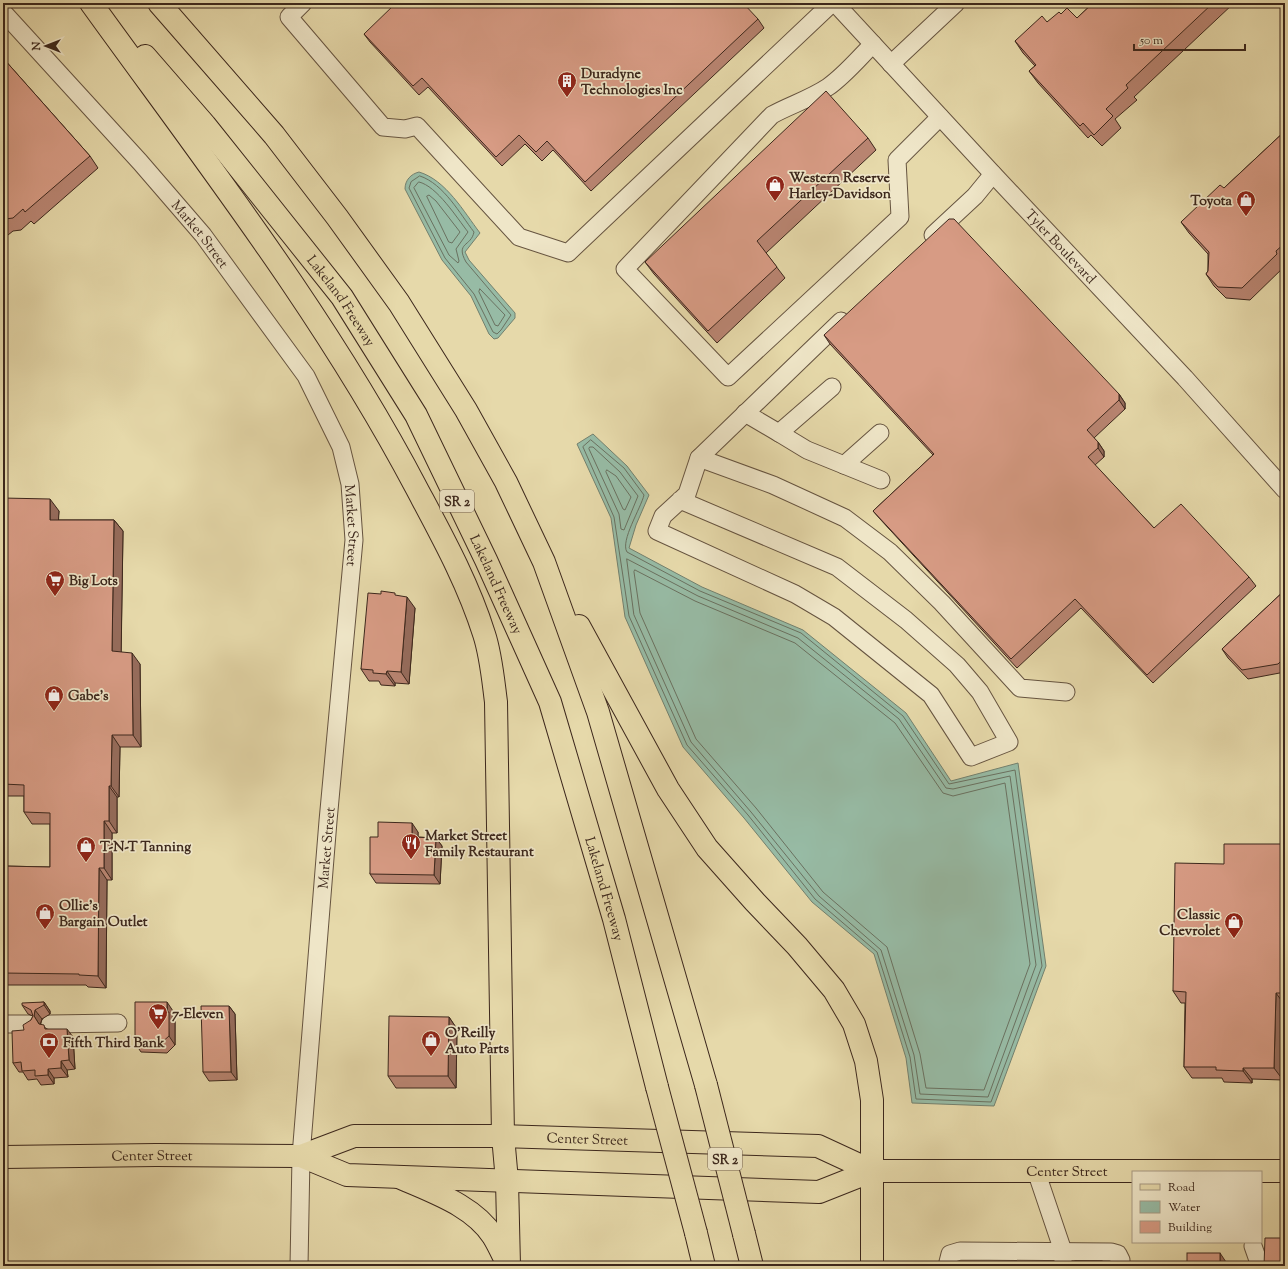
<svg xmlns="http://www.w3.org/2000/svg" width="1288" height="1269" font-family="'Sorts Mill Goudy',serif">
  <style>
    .water { fill: #97bba5; stroke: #73806e }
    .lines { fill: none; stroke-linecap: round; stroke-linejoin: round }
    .shore { stroke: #6a7160; stroke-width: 1 }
    .minor-casing { stroke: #665440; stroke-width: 19 }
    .major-casing { stroke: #3c271c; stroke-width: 24 }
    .highway-casing { stroke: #3c271c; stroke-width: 24 }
    .minor { stroke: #efe6c8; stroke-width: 17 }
    .major { stroke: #e6d9aa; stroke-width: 22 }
    .highway { stroke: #e6d9aa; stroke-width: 22 }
    .highway-bridge-casing { stroke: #3c271c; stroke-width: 24; stroke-linecap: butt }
    .highway-bridge { stroke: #e6d9aa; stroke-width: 22 }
    .wall { fill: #b98572; stroke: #3c271c }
    .shaded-wall { fill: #966c5c; stroke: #3c271c }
    .building { fill: #d79b84; stroke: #3c271c }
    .labels { text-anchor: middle; stroke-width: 3.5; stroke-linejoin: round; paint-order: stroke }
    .shield { fill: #efe6c8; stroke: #726050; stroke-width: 1 }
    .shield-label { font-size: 13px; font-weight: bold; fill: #3c271c }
    .poi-label { font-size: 14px; font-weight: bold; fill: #3c271c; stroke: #efe6c8; text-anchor: start }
    .street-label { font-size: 14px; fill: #3c271c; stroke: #efe6c8 }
  </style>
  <rect width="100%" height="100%" fill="#e6d9aa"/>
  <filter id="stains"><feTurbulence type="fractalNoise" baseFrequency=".005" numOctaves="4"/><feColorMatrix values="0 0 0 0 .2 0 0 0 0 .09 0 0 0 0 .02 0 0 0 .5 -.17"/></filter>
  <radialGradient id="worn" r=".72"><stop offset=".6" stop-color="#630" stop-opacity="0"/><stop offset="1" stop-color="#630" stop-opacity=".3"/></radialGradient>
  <g class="water">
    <path d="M419,172c27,8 45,40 61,61l-15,19 4,8 46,53v5l-17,20 -4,1 -5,-5 -18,-38 -29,-36 -37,-71c0,-9 6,-15 14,-17z"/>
    <path d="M593,434l34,32 22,29 -13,30 -7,23 73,39 101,43 103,83 45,68 67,-18 28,203 -52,140 -82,-3 -6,-45 -32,-104 -62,-52 -68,-84 -61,-71 -58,-130 -14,-99 -34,-74z"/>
  </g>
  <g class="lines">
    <g class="shore">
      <path d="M420,176c24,8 40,38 54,56 -3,15 -19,10 -8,30l45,53 -10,15 -4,4 -4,-2 -19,-38 -29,-36 -36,-70 2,-6z"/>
      <path d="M419,182c18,4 38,36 49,50l-12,17 3,12 -1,2 -9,-8 -35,-67z"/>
      <path d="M427,196l2,-1 7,6 24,31 -8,11 -3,-1z"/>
      <path d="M480,289l25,26 -7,11 -3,-1 -16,-33z"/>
      <path d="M591,440l33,28 20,27c-3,13 -24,46 -17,57l73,39 101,42 102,83 46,68 66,-14 27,196 -51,136 -75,-3 -6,-42 -33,-105 -62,-53 -67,-84 -61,-70 -58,-129 -15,-99 -31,-70z"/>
      <path d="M590,447h3l27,25 18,24 -14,34 -3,-1 -2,-15 -30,-65z"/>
      <path d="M607,470l9,6 15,21 -6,13 -2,-1 -17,-37z"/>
      <path d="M627,559l71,37 100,42 101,81 47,69 7,1 57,-13 26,189 -48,132 -68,-3 -6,-39 -33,-105 -62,-54 -68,-84 -60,-70 -57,-127z"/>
      <path d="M635,570l60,31 100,42 100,80 48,70 10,3 52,-13 25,181 -46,126 -58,-2 -6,-34 -33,-107 -64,-55 -67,-84 -60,-69 -56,-126 -6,-41z"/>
    </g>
    <g class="minor-casing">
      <g id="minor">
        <path d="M303,3l-14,14 94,110 22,2 12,-3 102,111 49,16 264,-250"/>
        <path id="s1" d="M835,3l158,171 192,204 100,112"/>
        <path id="s2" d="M3,12l137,150 63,73 103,141 35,71 9,37 4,56 -26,281 -27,335 -2,110"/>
        <path d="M873,44c-14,14 -29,32 -45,43 -18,12 -38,18 -56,28l-147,154 103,108 172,-160 -3,-57 43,-43"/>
        <path d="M891,64l65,-61"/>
        <path d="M933,235l42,-39 18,-22"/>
        <path d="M841,321l-142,137 74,27 72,33 45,34 52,51 78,85 46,4"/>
        <path d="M745,413l34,20 53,-46"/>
        <path d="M779,433l28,17 74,30"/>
        <path d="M844,465l36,-32"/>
        <path d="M680,500l157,67 69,53 51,45 23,27 29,50 -38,15 -40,-62 -97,-78 -39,-23 -138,-63 6,-15 24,-22 12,-36"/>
        <path d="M3,1024h26"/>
        <path d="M50,1024l68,-1"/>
        <path d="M1036,1171l27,80v15"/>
        <path d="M1253,1246l7,20"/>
        <path d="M947,1266l3,-12 10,-3 151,1 7,2 3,6v6"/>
      </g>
    </g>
    <g class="major-casing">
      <g id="major">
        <path id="s3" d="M301,1156l46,19 472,17 53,-21h413"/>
        <path id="s4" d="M3,1157l153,-2 145,1 53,-20h149l315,10 54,25"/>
      </g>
    </g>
    <g class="highway-casing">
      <g id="highway">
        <path d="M91,3c114,158 235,313 326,486 25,47 51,94 67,145 7,21 9,45 12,68l7,434 4,45 2,85"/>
        <path d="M159,3l115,132 63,82 62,86 67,107 40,72 38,80 54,150 108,373"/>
        <path id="s5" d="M145,56l60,69 137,172 74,118 70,145 64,142 64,217 43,168"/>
        <path d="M579,626l89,163 39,59 48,54 42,44 37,44 20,34 12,37 6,39v166"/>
        <path d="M399,1177c33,15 74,28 94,59 5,8 9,17 13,25"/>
        <path d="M696,1233l8,33"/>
        <path d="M744,1234l8,32"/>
      </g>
    </g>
    <use href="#minor" class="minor"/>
    <use href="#major" class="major"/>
    <use href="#highway" class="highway"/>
    <g class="highway-bridge-casing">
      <g id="highway-bridge">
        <path d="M706,1085l38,149"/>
        <path d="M657,1087l39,146"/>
      </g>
    </g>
    <use href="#highway-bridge" class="highway-bridge"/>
  </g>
  <g class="wall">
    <path d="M1001,3h11l-3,4 -5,-1z"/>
    <path d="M1093,3h141l-100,94 3,3 -22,19 6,9 -19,18 -11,-11 -3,3 -50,-55 -9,-12 6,-5 -12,-13 -8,-12 46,-27 16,4z"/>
    <path d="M758,19l6,9 -173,163 -38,-41 -11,11 -17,-17 -23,22 -74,-79 -9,8 -49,-53 -6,-8z"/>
    <path d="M3,58l87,98 8,12 -64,56 -3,-3 -10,9 -8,1 -10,8z"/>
    <path d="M1285,131v131l-1,1 1,3 -35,34 -24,-2 -12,-12 -8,-12 2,-3v-17l-19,-21 -8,-11 43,-34z"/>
    <path d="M868,138l8,12 -110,103 19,25 -68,65 -63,-69 -9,-12z"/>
    <path d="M824,335l295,59 6,9v6l-31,29 4,4 6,9v6l-9,8 59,63 95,49 7,9 -103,97 -72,-75 -64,60 -137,-149 -7,-8 60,-56 -103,-111z"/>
    <path d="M3,498l56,13 -1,9h56l9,11 -2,121 19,12 1,83h-21l-1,50h-2v36h-5v47h-5l-1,108 -18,-1 -2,-2h-83v-119l47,1v-43h-18l-8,-12v-16h-21z"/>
    <path d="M1285,590v82l-37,7 -20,-21 -6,-9z"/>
    <path d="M397,596l18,12 -6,76 -14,-1v3l-14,-1 -2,-4h-10l-8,-12z"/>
    <path d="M418,832v5l18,1 6,8 -2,38 -64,-1 -6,-9 8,-37z"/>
    <path d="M1285,844v160h-1l-1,76 -31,-1v4l-28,-1 -2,-4h-30l-8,-11 1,-64h-4l-8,-12 51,-127z"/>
    <path d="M44,1002l6,9v3l-8,5 -2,5 7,5 26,8 2,32 -8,1 1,7 -14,1v6l-13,1 -4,-6 -9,1 -5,-8h-4l-6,-9 11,-33 7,-10 2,-4 -5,-2 -6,-9z"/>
    <path d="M229,1006l6,8 2,66 -28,1 -6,-9z"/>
    <path d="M173,1011v8l2,2v24l-8,8 -26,-1 -6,-9z"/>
    <path d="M449,1017l8,12 -1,59h-60l-8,-12z"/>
  </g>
  <g class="shaded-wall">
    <path d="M1119,394l6,9v6l-6,-9z"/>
    <path d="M1098,442l6,9v6l-6,-9z"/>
    <path d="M50,499l9,12 -1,20 -8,-11z"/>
    <path d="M114,520l9,11 -2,132 -9,-12z"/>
    <path d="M407,597l8,11 -6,76 -8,-12z"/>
    <path d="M132,653l8,11 1,83 -8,-12z"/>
    <path d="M387,671l8,12v3l-9,-12z"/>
    <path d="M112,735l8,12 -1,50 -8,-11z"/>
    <path d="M109,786l8,11v36l-8,-12z"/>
    <path d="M104,821l8,12v47l-8,-12z"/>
    <path d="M412,823l6,9v14l-6,-9z"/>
    <path d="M436,838l6,8 -2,38 -6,-9z"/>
    <path d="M99,868l8,12 -1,108 -8,-12z"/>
    <path d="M1276,993l8,11 -1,76 -9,-12z"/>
    <path d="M44,1002l6,9v3l-6,-9z"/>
    <path d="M167,1002l6,9v8l2,2v24l-6,-9z"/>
    <path d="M229,1006l6,8 2,66 -6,-8z"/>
    <path d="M35,1010l7,9 -2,6 -1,-1 -5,-8z"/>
    <path d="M449,1017l8,12 -1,59 -8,-12z"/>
    <path d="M67,1029l6,8 2,32 -6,-9z"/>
    <path d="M61,1061l6,9 1,7 -7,-9z"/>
    <path d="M1243,1068l9,11v4l-9,-12z"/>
    <path d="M48,1069l6,9v6l-6,-9z"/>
    <path d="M1220,1253l6,9v4h-6z"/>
    <path d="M1102,1261l2,3v2h-2z"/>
  </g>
  <g class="building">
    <path d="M396,3h347l15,16 -173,163 -38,-41 -11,11 -17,-17 -23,22 -74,-79 -9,8 -49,-52z"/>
    <path d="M1093,3h120l-87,82 2,3 -22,21 7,7 -19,19 -11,-12 -3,3 -51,-55 7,-6 -21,-24 27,-25 5,6 12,-10 2,2 6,-6 10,10z"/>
    <path d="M3,58l87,98 -65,56 -2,-3 -10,9 -8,1 -2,1z"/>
    <path d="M826,91l42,47 -111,103 20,26 -69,64 -63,-69z"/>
    <path d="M1285,131v112l-9,8 1,3 -35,34 -24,-1 -12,-13 2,-3 1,-19 -28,-30 39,-37 4,3z"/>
    <path d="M949,219h5l165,175v6l-32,30 11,12v6l-10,9 66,71 27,-24 68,73 -102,98 -72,-76 -64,60 -138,-148 61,-57 -110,-119z"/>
    <path d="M3,498l47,1v21h64l-2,131 20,2 1,82h-21l-1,51h-2v35h-5v47h-5l-1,108 -19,-1v-1l-76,-1v-107l47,1v-54l-26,-1v-27l-21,-1z"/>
    <path d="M1285,590v67l-7,7 -36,6 -20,-21z"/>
    <path d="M381,591l14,2v2l12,2 -6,75 -14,-1 -1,3 -13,-1v-3l-12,-1 7,-76 13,1z"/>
    <path d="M378,822l34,1v14l24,1 -2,37 -64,-1v-37h8z"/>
    <path d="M1224,844h61v149h-9l-2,75h-31v3l-27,-1v-3h-32l2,-75 -13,-1 2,-128 49,1z"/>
    <path d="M44,1002v3l-9,5 -1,6 5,8 5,1 1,4h22l2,31 -8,1v7l-13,1v6l-13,1v-6l-13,1 -1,-9 -8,1 -1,-32 12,-1 -1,-5 8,-5 2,-4 -2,-6 -9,-5v-2z"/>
    <path d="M135,1002h32v10h2v24l-9,8 -25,-1z"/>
    <path d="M201,1006h28l2,66h-28z"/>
    <path d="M389,1016l60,1 -1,59h-60z"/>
    <path d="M1265,1238h20v28h-21z"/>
    <rect x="1187" y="1253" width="33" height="13"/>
    <rect x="1075" y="1261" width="27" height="5"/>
  </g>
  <defs>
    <g id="building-pin" transform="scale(1)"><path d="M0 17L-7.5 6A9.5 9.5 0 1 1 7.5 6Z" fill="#8f2418" stroke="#efe6c8"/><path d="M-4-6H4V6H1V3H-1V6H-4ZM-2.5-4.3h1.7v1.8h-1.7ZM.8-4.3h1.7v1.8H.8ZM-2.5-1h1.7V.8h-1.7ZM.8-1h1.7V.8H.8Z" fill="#fff"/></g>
    <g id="shop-pin" transform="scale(1)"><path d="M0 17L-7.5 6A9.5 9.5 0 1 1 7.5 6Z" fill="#8f2418" stroke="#efe6c8"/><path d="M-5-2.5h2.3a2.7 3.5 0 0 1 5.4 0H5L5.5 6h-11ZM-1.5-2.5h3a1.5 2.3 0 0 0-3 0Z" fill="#fff"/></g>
    <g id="supermarket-pin" transform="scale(1)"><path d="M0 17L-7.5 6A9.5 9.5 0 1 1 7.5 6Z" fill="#8f2418" stroke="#efe6c8"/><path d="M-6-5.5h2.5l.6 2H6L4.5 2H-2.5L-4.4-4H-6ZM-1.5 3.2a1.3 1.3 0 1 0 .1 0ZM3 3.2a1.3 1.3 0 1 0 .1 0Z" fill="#fff"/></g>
    <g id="restaurant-pin" transform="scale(1)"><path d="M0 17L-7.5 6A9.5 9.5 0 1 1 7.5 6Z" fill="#8f2418" stroke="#efe6c8"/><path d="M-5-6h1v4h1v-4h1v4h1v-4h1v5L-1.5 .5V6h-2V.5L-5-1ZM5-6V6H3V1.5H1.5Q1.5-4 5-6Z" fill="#fff"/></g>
    <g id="bank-pin" transform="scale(1)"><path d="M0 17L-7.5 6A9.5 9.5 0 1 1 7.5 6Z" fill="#8f2418" stroke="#efe6c8"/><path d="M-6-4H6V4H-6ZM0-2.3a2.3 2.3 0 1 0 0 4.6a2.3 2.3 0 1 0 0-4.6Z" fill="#fff"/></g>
  </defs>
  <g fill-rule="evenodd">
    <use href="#building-pin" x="567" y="81"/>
    <use href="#shop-pin" x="775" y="185"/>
    <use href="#shop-pin" x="1246" y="200"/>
    <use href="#supermarket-pin" x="55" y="580"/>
    <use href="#shop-pin" x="54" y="695"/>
    <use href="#restaurant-pin" x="411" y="843"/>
    <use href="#shop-pin" x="86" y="846"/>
    <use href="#shop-pin" x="45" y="913"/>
    <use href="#shop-pin" x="1234" y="922"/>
    <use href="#supermarket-pin" x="158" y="1013"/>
    <use href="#shop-pin" x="431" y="1040"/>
    <use href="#bank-pin" x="49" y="1042"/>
  </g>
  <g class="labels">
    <g class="shield">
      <rect x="440" y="490" width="34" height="22" rx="3"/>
      <rect x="708" y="1148" width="34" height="22" rx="3"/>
    </g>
    <g class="shield-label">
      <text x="457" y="506">SR 2</text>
      <text x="725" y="1164">SR 2</text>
    </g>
    <g class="poi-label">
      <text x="581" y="78">Duradyne<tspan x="581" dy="16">Technologies Inc</tspan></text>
      <text x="789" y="182">Western Reserve<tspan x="789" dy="16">Harley-Davidson</tspan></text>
      <text x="1232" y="205" text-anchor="end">Toyota</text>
      <text x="69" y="585">Big Lots</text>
      <text x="68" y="700">Gabe's</text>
      <text x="425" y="840">Market Street<tspan x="425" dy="16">Family Restaurant</tspan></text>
      <text x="100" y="851">T-N-T Tanning</text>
      <text x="59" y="910">Ollie's<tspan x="59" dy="16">Bargain Outlet</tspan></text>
      <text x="1220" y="919" text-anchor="end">Classic<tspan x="1220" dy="16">Chevrolet</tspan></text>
      <text x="172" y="1018">7-Eleven</text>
      <text x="445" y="1037">O'Reilly<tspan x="445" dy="16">Auto Parts</tspan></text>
      <text x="63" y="1047">Fifth Third Bank</text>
    </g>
    <g class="street-label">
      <text dy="5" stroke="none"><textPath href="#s2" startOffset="297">Market Street</textPath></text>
      <text dy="5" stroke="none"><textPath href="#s1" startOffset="332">Tyler Boulevard</textPath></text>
      <text dy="5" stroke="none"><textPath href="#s5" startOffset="314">Lakeland Freeway</textPath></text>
      <text dy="5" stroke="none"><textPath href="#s2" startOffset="633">Market Street</textPath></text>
      <text dy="5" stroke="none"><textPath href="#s5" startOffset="638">Lakeland Freeway</textPath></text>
      <text transform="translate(326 848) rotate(-85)" y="5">Market Street</text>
      <text dy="5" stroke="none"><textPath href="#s5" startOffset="962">Lakeland Freeway</textPath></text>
      <text dy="5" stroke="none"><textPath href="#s4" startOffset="588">Center Street</textPath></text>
      <text dy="5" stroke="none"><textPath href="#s4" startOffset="149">Center Street</textPath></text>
      <text dy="5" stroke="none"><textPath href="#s3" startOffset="774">Center Street</textPath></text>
    </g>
  </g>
  <rect width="1288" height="1269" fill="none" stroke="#e6d9aa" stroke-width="16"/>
  <rect x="4" y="4" width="1280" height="1261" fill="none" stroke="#3c271c" stroke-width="2"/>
  <rect x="8" y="8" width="1272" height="1253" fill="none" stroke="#3c271c"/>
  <rect x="1132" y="1171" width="130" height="72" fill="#efe6c8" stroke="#a79a83"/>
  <rect x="1140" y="1184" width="20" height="6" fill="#e6d9aa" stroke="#a79a83"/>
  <text x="1168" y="1191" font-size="12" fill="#3c271c">Road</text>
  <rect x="1140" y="1201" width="20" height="12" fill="#97bba5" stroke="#a79a83"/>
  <text x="1168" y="1211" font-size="12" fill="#3c271c">Water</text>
  <rect x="1140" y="1221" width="20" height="12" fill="#d79b84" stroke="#a79a83"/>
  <text x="1168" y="1231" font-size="12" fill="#3c271c">Building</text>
  <g transform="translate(46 46) rotate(270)" stroke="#efe6c8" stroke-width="3" paint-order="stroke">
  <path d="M0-3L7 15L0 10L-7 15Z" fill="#3c271c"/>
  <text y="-6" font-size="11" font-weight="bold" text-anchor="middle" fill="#3c271c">N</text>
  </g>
  <path d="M1134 44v6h111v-6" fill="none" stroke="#3c271c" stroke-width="2"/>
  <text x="1140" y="44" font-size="12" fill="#3c271c" stroke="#efe6c8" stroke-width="3" paint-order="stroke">50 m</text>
  <rect width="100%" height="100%" filter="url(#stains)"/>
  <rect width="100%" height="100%" fill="url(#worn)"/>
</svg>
